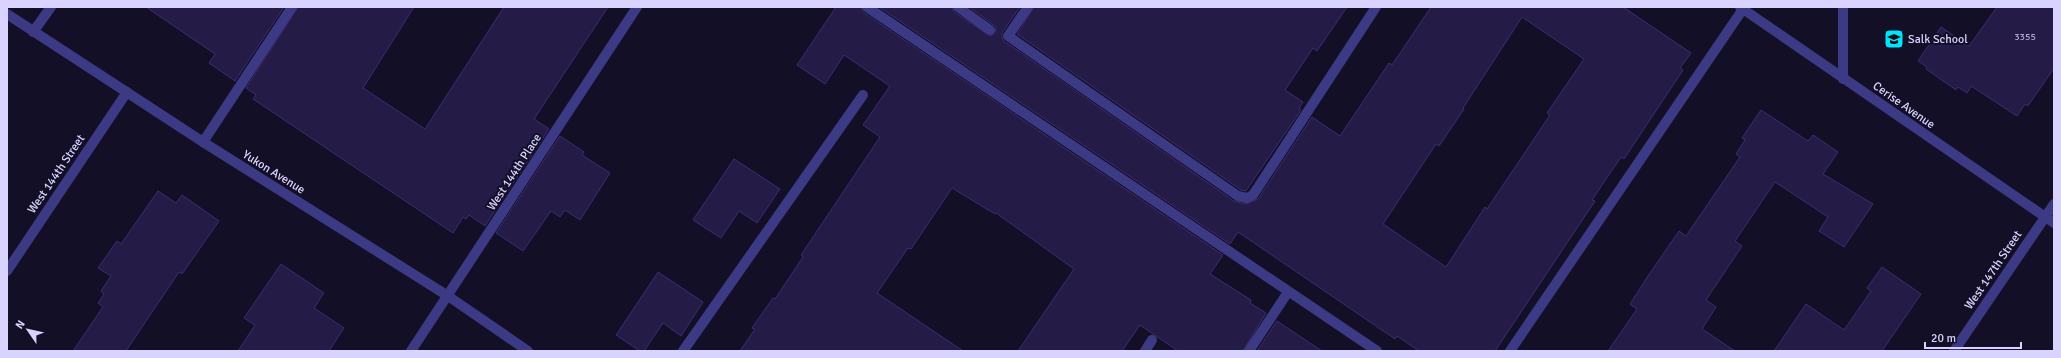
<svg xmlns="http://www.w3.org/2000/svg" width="2061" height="358" font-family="Signika,sans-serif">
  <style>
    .building { fill: #241b47; stroke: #3b2d73; fill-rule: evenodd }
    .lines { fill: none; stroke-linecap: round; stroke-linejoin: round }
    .minor { stroke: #3d3a85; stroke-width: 10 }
    .labels { text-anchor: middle; stroke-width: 4; stroke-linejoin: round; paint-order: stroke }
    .number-label { font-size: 10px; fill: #aca6d1 }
    .poi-label { font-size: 12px; fill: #d9d4ff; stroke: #130f26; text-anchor: start }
    .street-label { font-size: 12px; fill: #d9d4ff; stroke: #130f26 }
  </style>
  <rect width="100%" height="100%" fill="#130f26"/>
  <g class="building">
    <path d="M146,7h138l-49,74 -26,-18 6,-9z"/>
    <path d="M298,7h116l-51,81 62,41 79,-122h104l-74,112 15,10 -64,97 -16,-11 -3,4 -3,-2 -10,16 -200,-134 3,-4 -10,-7z"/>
    <path d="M836,7h25l2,5 360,243 -13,19 41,26 -1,3 16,10 -23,38h-65l-38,-26 -18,26h-104l56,-82 -78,-56 -1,1 -43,-26 -41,61 -3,-1 -31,45 86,58h-223l15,-22 -3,-1 21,-30 2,1 28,-42 -2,-2 79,-118 -17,-12 27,-39 -46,-31 -19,29 -28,-19z"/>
    <path d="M879,7h73l2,5 36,24 5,-3 1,-6 -27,-20h51l-18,26v5l2,3 230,160 12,3 12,-5 54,-82 28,19 49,-73 3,2 39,-58h192l68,46 -11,15 3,2 -59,89 -3,-2 -29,43 3,1 -100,150h-76l-22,-15 -2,3 -157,-107 -8,12zM1522,17l62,42 -37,54 3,2 -63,94 -2,-2 -39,60 -63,-43 53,-80 3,2 25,-37 -1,-1z"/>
    <path d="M1034,7h313l-30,44 -4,-3 -28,42 18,12 -4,6 2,2 -55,81 -5,-1 -224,-156z"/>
    <path d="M1997,7h57v61l-26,38 -3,-2 -8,12 -46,-30 -4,7 -9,-6 -2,3 -30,-21 1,-2 -9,-6 23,-34 28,19z"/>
    <path d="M1761,110l47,31 5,-6 25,17 -15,22 50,30 -29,43 -25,-16 9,-14 -53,-35 -40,59 7,5 -36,54 10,7 -14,22 33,22h-127l29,-42 -7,-5 20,-31 29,-42 7,5 54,-79 -4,-3 9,-14 -3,-2z"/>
    <path d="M560,136l24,16 -2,3 28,18 -30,47 -15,-10 -5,7 -9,-6 -28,40 -27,-18z"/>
    <path d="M734,159l46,30 -23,34 -18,-12 -18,27 -28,-18z"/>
    <path d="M158,191l18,12 6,-8 37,26 -37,53 -3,-2 -53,79h-53l30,-44 -5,-4 6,-9 -3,-3 10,-15 -13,-8 19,-27 4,3z"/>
    <path d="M281,264l43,29 -10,15 30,20 -15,23h-91l17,-26 -11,-7z"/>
    <path d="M1882,267l39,27 -39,57h-108l32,-47 38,26 27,-39 -4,-3z"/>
    <path d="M658,272l45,30 -22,34 -18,-13 -19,28h-4l-24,-16z"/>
    <path d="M1277,321l45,30h-65z"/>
  </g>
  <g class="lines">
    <g class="minor">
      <path d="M867,7l510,344"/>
      <path d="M958,7l32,23"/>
      <path d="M1028,7l-20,29 230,160 9,2 6,-3 123,-188"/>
      <path d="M1740,7l314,216"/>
      <path d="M7,14l196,128 245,154 80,55"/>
      <path d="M33,32l18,-25"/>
      <path d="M1843,79v-72"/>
      <path d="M203,142l89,-135"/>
      <path d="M7,271l120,-179"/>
      <path d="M411,351l226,-344"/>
      <path d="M683,351l180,-256"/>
      <path d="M1145,351l7,-11"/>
      <path d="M1249,351l39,-59"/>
      <path d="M1510,351l233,-342"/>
      <path d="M1954,351l100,-147"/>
    </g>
  </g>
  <defs>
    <g id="school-square" transform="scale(1)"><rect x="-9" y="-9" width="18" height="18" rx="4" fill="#00e5ff" stroke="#130f26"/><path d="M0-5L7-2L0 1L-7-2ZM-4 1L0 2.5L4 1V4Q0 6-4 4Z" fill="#111"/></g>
  </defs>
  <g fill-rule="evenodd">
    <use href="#school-square" x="1894" y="39"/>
  </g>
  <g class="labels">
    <g class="number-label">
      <text x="2025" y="40">3355</text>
    </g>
    <g class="poi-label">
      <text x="1908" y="43">Salk School</text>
    </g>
    <g class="street-label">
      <text transform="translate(1904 105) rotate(35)" y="4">Cerise Avenue</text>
      <text transform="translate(274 172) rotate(32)" y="4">Yukon Avenue</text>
      <text transform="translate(514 172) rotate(-57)" y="4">West 144th Place</text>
      <text transform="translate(56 174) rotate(-56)" y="4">West 144th Street</text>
      <text transform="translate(1993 270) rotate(-56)" y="4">West 147th Street</text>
    </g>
  </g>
  <rect width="2061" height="358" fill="none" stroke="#d9d4ff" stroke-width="16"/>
  <g transform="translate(28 330) rotate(304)" stroke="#130f26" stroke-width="3" paint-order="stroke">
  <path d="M0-3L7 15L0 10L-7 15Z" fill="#d9d4ff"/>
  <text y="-6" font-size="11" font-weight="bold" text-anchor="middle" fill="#d9d4ff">N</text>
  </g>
  <path d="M1925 342v6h96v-6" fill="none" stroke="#d9d4ff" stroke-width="2"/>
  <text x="1931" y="342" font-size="12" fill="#d9d4ff" stroke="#130f26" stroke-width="3" paint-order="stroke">20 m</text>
</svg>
